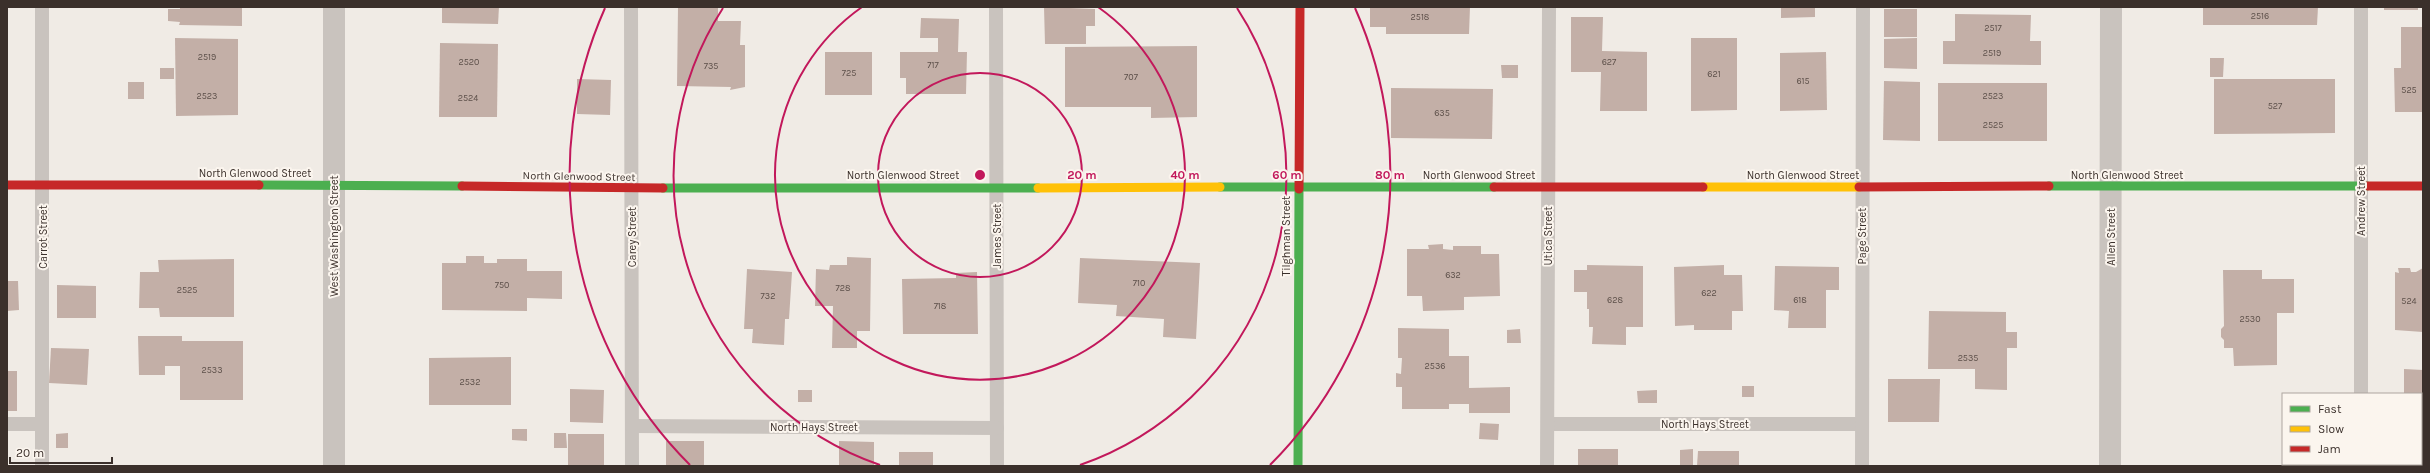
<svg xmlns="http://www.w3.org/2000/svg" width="2430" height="473" font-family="Karla,sans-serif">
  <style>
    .building { fill: #c3afa7 }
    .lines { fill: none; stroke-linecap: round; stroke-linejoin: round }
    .lane { stroke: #c9c3be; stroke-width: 14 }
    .street { stroke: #c9c3be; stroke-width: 22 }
    .fast { stroke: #4caf50; stroke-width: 9 }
    .slow { stroke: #ffc107; stroke-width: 9 }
    .jam { stroke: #c62828; stroke-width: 9 }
    .ring { fill: none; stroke: #c2185b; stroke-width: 2 }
    .labels { text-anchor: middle; stroke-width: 4; stroke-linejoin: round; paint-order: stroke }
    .number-label { font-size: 9px; fill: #5d504a }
    .street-label { font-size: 11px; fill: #3b302b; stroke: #fbf5ee }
    .centre { fill: #c2185b; stroke: #fbf5ee; stroke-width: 2 }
    .ring-label { font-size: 12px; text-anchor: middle; font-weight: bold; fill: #c2185b; stroke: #fbf5ee; stroke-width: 4; stroke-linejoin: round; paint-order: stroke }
  </style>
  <rect width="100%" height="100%" fill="#f0ebe5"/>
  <g class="building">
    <path d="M180,7h62v19l-63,-1 1,-3 -12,-1v-12h12z"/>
    <path d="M442,7h57l-1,17 -56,-1z"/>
    <path d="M678,7h40v14h23l-1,24h5v42l-15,3 1,-3 -54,-1z"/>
    <path d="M1044,7l51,2v17h-9v18h-41z"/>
    <path d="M1370,7h100l-1,27h-83v-7h-16z"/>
    <path d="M1781,7h34v10l-34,1z"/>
    <path d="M2203,7h115l-1,18h-114z"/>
    <rect x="2384" y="7" width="34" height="3"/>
    <rect x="1884" y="9" width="33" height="28"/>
    <path d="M1955,14l76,1 -1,26h11v24l-98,-1v-23h12z"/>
    <path d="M1571,17h32l-1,34 45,1v59h-47l1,-39h-30z"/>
    <path d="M921,18l38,1 -1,33h9l-1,42h-60v-16h-6v-26h38v-14h-18z"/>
    <path d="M2401,27h22v85h-28l-1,-44h7z"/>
    <path d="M175,38l63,1v76l-62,1z"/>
    <path d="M1691,38h46v72l-46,1z"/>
    <path d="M1917,38v31l-33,-1v-29z"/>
    <path d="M440,43l58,1 -1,73h-58z"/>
    <path d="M1197,46v71l-46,1v-11h-86v-60z"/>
    <rect x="825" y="52" width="47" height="43"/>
    <path d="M1826,52l1,58 -47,1v-58z"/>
    <path d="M2210,58h14l-1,19h-13z"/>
    <path d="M1501,65h17v13h-16z"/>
    <rect x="160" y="68" width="14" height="11"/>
    <path d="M577,79l34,1 -1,35 -33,-1z"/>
    <path d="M2214,79h121v54l-121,1z"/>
    <path d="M1884,81l36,1v59l-37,-1z"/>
    <rect x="128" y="82" width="16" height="17"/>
    <rect x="1938" y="83" width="109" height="58"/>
    <path d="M1391,88l102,1 -1,50 -101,-1z"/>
    <path d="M1443,244v5l10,1v-4h28v8h18l1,42 -36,1v13l-41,1 -1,-15h-15v-47h22l-1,-4z"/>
    <path d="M466,256h18v7h13v-4h30v12h35v28l-35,-1v13l-85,-1v-47h24z"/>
    <path d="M847,257l24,1 -1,73h-13v17h-25l1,-42h-18l1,-37 13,1 1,-5h17z"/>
    <path d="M1080,258l120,5 -4,76 -33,-2 1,-18 -48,-3 1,-11 -39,-2z"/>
    <path d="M234,259v58h-74l-1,-9h-20l1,-36h19l-1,-12z"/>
    <path d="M1587,265l56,1v61h-17v18l-34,-1 1,-17h-4v-18h-2v-17h-13v-22h13z"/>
    <path d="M1724,265v10h18l1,36h-11v19h-38v-5l-19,1 -1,-59z"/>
    <path d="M1775,266l64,1v23h-13v38h-38l1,-17 -15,-1z"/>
    <path d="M2398,268h12l1,4h5l7,-4v64l-28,-2v-58l4,1z"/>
    <path d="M747,269l45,3 -3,47h-4l-1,26 -32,-2 1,-14h-9z"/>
    <path d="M2223,270h39v9h32v34h-17v52l-43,1 -1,-18h-9v-8l-3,-3v-8l3,-3z"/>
    <path d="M977,272l1,62h-75l-1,-55 54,-1v-5z"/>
    <path d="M7,281h11l1,29 -12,1z"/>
    <path d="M57,285l39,1v32h-39z"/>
    <path d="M1929,311l77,1v20h11v16h-10v42l-32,-1v-20h-47z"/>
    <path d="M1398,328l51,1v27h20v32l41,-1v26h-41v-9h-20v5h-47v-22h-6v-14l5,1 1,-16h-4z"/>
    <path d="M1520,329l1,14h-14v-13z"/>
    <path d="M138,336h44v5h61v59h-63v-34h-15v9h-26z"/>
    <path d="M51,348l38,1 -2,36 -38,-2z"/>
    <path d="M511,357v48h-82v-47z"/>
    <path d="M2404,369l19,1v35h-2v-11h-17z"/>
    <rect x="7" y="371" width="10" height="40"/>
    <path d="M1888,379h52l-1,43h-51z"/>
    <rect x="1742" y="386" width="12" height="11"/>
    <path d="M570,389l34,1 -1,33 -33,-1z"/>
    <rect x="798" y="390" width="14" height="12"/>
    <path d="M1657,390v13h-19l-1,-12z"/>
    <path d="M1480,423l19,1 -1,16 -19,-1z"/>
    <path d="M512,429h15v12l-15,-1z"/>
    <path d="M68,433v15h-12v-14z"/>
    <path d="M554,433h12l1,15h-13z"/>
    <rect x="568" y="434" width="36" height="32"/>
    <rect x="666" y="441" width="38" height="25"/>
    <path d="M839,441l35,1v24h-35z"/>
    <rect x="1578" y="449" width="40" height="17"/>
    <path d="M1693,449v17h-13v-16z"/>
    <path d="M1698,451h41v15h-42z"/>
    <rect x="899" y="452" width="34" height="14"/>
  </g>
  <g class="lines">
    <g class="lane">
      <path d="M631,7l1,459"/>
      <path d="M996,7l1,459"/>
      <path d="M2361,394v-387"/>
      <path d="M7,424h35"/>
      <path d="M1548,424h314"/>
      <path d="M2421,425h2"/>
      <path d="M632,426l365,2"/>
      <path d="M42,466v-459"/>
      <path d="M1547,466l2,-459"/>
      <path d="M1862,466l1,-459"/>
      <path d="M2361,466v-2"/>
    </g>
    <g class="street">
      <path d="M334,7v459"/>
      <path d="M2110,466l1,-459"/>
    </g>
    <g class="fast">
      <path d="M259,185l203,1"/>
      <path d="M2049,186h318"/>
      <path d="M1220,187h274"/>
      <path d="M663,188h375"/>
      <path d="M1298,466l1,-277"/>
    </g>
    <g class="slow">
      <path d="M1703,187h156"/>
      <path d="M1038,188l182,-1"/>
    </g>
    <g class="jam">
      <path d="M7,185h252"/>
      <path d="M462,186l201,2"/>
      <path d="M2367,186h56"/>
      <path d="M1494,187h209"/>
      <path d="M1859,187l190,-1"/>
      <path d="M1299,189l1,-182"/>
    </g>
  </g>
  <g class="ring">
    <circle cx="980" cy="175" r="102"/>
    <path d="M1098 7A205 205 0 1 1 862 7"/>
    <path d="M880 465A307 307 0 0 1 723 8M1237 8A307 307 0 0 1 1080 465"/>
    <path d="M690 465A410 410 0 0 1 605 8M1355 8A410 410 0 0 1 1270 465"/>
  </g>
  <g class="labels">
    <g class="number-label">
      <text x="2260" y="19">2516</text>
      <text x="1420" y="20">2518</text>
      <text x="1993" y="31">2517</text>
      <text x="1992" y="56">2519</text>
      <text x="207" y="60">2519</text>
      <text x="469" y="65">2520</text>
      <text x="1609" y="65">627</text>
      <text x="933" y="68">717</text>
      <text x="711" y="69">735</text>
      <text x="849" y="76">725</text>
      <text x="1714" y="77">621</text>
      <text x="1131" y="80">707</text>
      <text x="1803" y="84">615</text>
      <text x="2409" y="93">525</text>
      <text x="207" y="99">2523</text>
      <text x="1993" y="99">2523</text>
      <text x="468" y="101">2524</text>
      <text x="2275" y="109">527</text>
      <text x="1442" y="116">635</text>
      <text x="1993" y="128">2525</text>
      <text x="1453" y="278">632</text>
      <text x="1139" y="286">710</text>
      <text x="502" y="288">750</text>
      <text x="843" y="291">728</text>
      <text x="187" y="293">2525</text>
      <text x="1709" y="296">622</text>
      <text x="768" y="299">732</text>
      <text x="1615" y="303">628</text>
      <text x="1800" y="303">618</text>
      <text x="2409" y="304">524</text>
      <text x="940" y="309">718</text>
      <text x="2250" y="322">2530</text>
      <text x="1968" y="361">2535</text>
      <text x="1435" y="369">2536</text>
      <text x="212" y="373">2533</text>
      <text x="470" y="385">2532</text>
    </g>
    <g class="street-label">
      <text x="255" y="177">North Glenwood Street</text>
      <text x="903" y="179">North Glenwood Street</text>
      <text x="1479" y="179">North Glenwood Street</text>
      <text x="1803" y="179">North Glenwood Street</text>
      <text x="2127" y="179">North Glenwood Street</text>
      <text transform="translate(579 176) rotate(1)" y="4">North Glenwood Street</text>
      <text transform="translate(2361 201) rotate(-90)" y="4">Andrew Street</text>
      <text transform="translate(334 236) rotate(-90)" y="4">West Washington Street</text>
      <text transform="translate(997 236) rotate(-90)" y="4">James Street</text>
      <text transform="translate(1286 236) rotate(-90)" y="4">Tilghman Street</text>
      <text transform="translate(1548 236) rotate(-90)" y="4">Utica Street</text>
      <text transform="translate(1862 236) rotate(-90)" y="4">Page Street</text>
      <text transform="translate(43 237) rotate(-90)" y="4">Carrot Street</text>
      <text transform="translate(632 237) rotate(-90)" y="4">Carey Street</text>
      <text transform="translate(2111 237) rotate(-90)" y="4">Allen Street</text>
      <text x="1705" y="428">North Hays Street</text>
      <text x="814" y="431">North Hays Street</text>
    </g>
  </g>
  <circle cx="980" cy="175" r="6" class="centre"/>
  <g class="ring-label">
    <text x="1082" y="179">20 m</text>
    <text x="1185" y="179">40 m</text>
    <text x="1287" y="179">60 m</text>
    <text x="1390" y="179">80 m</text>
  </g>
  <rect width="2430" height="473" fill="none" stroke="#3b302b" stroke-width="16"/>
  <rect x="2282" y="393" width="140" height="72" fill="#fbf5ee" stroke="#aea6a0"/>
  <rect x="2290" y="406" width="20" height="6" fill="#4caf50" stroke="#aea6a0"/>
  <text x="2318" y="413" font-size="12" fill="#3b302b">Fast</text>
  <rect x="2290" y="426" width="20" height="6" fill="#ffc107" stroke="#aea6a0"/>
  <text x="2318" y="433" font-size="12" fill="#3b302b">Slow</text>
  <rect x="2290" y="446" width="20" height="6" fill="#c62828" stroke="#aea6a0"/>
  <text x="2318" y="453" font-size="12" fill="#3b302b">Jam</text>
  <path d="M10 457v6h102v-6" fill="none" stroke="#3b302b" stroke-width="2"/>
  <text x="16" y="457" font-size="12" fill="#3b302b" stroke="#fbf5ee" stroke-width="3" paint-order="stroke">20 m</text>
</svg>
